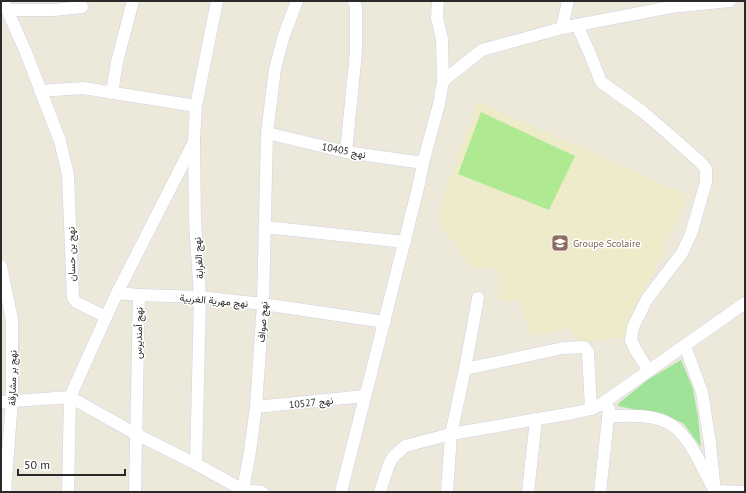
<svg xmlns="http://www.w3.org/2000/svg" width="746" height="493" font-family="'PT Sans',Vazirmatn,sans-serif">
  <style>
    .education { fill: #eeebca }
    .green { fill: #9ee397 }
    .pitch { fill: #afea93 }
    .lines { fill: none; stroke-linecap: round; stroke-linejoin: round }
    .street-casing { stroke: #d1d0e3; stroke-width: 13 }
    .street { stroke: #fff; stroke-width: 12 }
    .labels { text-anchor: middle; stroke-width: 3; stroke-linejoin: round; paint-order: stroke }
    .street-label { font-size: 10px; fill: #292929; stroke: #fff }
    .education-label { font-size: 10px; fill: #785e54; stroke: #fff; text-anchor: start }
  </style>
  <rect width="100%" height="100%" fill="#ece9db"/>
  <path class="education" d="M477,101l211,94 -63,142 -47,5 -10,-14 -37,9 -11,-35 -22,-2v-30l-28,-4 -33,-45 8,-30z"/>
  <path class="green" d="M681,360l12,29 5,29 3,29 -18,-24 -22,-8 -43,-9 1,-3 30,-24z"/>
  <path class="pitch" d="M481,112l94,44 -26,54 -91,-36z"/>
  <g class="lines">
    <g class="street-casing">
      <g id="street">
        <path d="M3,1l22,49 35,91 8,34 5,123 3,4 30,15 -36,80 -2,95"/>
        <path d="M8,10h46l28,-3"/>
        <path d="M577,25l13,29 11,28 42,30 29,25 28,25 6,7v13l-15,52 -9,19 -35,46 -14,28 -2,13 4,9 14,22"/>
        <path d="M562,28l6,-27"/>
        <path d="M443,81l39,-31 80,-22 109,-21 59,-6"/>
        <path d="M40,91l43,-3 113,18"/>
        <path d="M112,93l5,-31 16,-61"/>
        <path d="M267,133l79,19 77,11"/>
        <path d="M346,152l10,-100v-45l-2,-6"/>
        <path d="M265,227l140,15"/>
        <path d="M1,266l11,54v80l-7,92"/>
        <path d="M139,295l61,2 63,7 122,18"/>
        <path d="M106,317l11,-24"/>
        <path d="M685,346l17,46 8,51 5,49"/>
        <path d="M465,369l98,-21 21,-1 4,5 3,57"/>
        <path d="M1,402l69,-5 66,37 60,30 47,26 19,2"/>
        <path d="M256,407l109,-11"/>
        <path d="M608,416c19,0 41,-2 58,6 21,8 36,45 46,64"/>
        <path d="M196,464l4,-167 -5,-76 -1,-81 2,-34 21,-105"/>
        <path d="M243,490l7,-39 6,-44 7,-103 4,-171 8,-64 9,-34 13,-34"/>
        <path d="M715,491l30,1"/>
        <path d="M135,492l4,-197 -22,-2 77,-151"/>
        <path d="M341,492l78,-308 4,-21 16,-59 4,-23 -1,-42 -5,-21 1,-17"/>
        <path d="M380,492l9,-28 4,-7 12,-11 46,-12 122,-21 18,-4 9,-4 145,-102"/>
        <path d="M447,492l4,-58 14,-65 13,-71"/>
        <path d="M528,492l8,-73"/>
        <path d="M600,492l9,-83"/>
      </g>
    </g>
    <use href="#street" class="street"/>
  </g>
  <defs>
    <g id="school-square" transform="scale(0.9)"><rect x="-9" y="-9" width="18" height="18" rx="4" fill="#8d6e63" stroke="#fff"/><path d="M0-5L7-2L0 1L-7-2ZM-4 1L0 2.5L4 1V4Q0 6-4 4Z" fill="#fff"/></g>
  </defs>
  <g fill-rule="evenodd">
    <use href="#school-square" x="560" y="243"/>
  </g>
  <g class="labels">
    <g class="street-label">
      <text transform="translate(344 150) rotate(11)" y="4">نهج 10405</text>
      <text transform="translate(71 254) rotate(-91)" y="4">نهج بن حسان</text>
      <text transform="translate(198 258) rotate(-94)" y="4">نهج الغرابة</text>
      <text transform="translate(214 300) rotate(5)" y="4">نهج مهرية الغربية</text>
      <text transform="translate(262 322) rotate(-86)" y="4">نهج صواف</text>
      <text transform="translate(138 333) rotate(-89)" y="4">نهج أمنديرس</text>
      <text transform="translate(12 378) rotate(-89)" y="4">نهج بر مشارقة</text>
      <text transform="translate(311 402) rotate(-6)" y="4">نهج 10527</text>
    </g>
    <g class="education-label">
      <text x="573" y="247">Groupe Scolaire</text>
    </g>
  </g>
  <rect width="746" height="493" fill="none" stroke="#292929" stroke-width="4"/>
  <path d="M18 469v6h107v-6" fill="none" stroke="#292929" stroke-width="2"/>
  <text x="24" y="469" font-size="12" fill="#292929" stroke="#ffffff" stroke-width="3" paint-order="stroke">50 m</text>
</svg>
